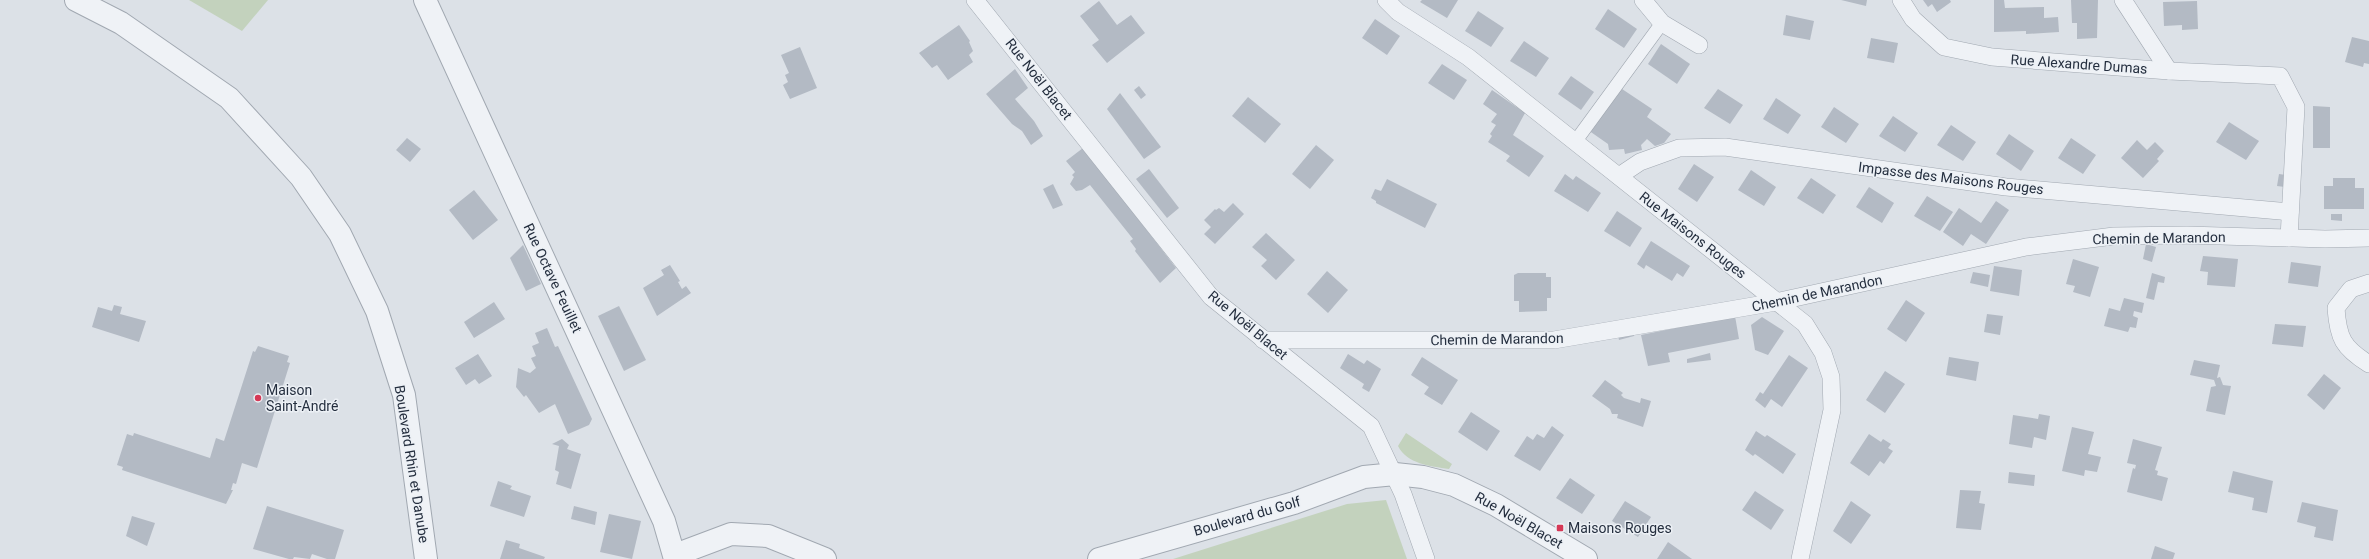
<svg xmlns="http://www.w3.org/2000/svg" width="2369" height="559" font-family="Roboto,sans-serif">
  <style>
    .green { fill: #c3d2bd }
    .building { fill: #b3bac4 }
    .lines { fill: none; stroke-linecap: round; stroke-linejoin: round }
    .pedestrian-casing { stroke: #a1a8b1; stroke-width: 14 }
    .minor-casing { stroke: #a1a8b1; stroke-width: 18 }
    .tertiary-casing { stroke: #a1a8b1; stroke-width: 24 }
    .pedestrian { stroke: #eff2f6; stroke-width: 13 }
    .minor { stroke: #eff2f6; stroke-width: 17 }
    .tertiary { stroke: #eff2f6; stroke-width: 22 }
    .poi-dot { fill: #d63856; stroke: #ecf0f5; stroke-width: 1.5 }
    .labels { text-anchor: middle; stroke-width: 3; stroke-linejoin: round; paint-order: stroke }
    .street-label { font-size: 14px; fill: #252f3f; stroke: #ecf0f5 }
    .poi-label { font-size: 14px; fill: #252f3f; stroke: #ecf0f5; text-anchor: start }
  </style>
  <rect width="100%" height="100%" fill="#dce1e7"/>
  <g class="green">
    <path d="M189,0h79l-26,31z"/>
    <path d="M1406,433l46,31 -3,5c-19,-3 -42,-5 -51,-23z"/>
    <path d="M1386,500l21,59h-234l174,-55z"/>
  </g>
  <g class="building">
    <path d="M1422,0h36l-11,18 -27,-16z"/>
    <path d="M1841,0h26l-1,6z"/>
    <path d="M1923,0h27l1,2 -14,10 -5,-8 -4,3z"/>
    <path d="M1994,0h10l1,8 39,-1v11l14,-1 1,15 -33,2v-3l-32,1z"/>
    <path d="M2071,0h27l-1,38 -20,1v-16h-5z"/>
    <path d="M1099,1l18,24 14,-10 14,18 -38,30 -15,-18 7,-5 -19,-24z"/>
    <path d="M2197,1l1,28 -16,1v-5l-18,1 -1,-24z"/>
    <path d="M1608,9l29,20 -13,19 -29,-19z"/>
    <path d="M1478,11l26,17 -13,19 -26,-16z"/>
    <path d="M1786,15l28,6 -4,19 -27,-5z"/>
    <path d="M1375,19l25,17 -13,19 -25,-17z"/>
    <path d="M959,25l11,16 -1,1 4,9 -4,4 4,7 -25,18 -11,-15 -5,3 -13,-15z"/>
    <path d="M2352,37l17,4v23l-5,-1 -1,4 -18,-5z"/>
    <path d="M1871,38l27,5 -4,20 -27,-5z"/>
    <path d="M1524,41l25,17 -13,19 -26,-16z"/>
    <path d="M1661,44l29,20 -13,20 -29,-20z"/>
    <path d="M800,47l17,41 -27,11 -7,-14 5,-3 -3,-7 4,-2 -8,-18z"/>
    <path d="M1442,64l25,16 -13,20 -26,-17z"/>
    <path d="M1015,69l13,19 -13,11 19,22 9,15 -12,9 -9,-14 -10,-7 -26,-30z"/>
    <path d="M1571,76l23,16 -13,18 -23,-16z"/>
    <path d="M1139,86l7,9 -5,4 -7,-9z"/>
    <path d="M1619,87l33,22 -5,8 24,17 -7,9 -9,3 -8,-7 -6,6 1,5 -17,4 -1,-5 -15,1 -1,-6 -20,-14z"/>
    <path d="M1718,89l25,16 -13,19 -26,-16z"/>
    <path d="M1492,90l33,23 -12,22 31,21 -15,21 -23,-16 4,-5 -22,-14 4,-6 -2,-2 6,-9 -5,-3 6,-8 -14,-10z"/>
    <path d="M1120,93l41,54 -17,12 -37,-50z"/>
    <path d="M1248,97l33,27 -16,19 -33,-27z"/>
    <path d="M1776,98l25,17 -13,19 -25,-15z"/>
    <path d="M2313,106l17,1v41h-17z"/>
    <path d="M1834,107l25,17 -13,19 -25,-16z"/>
    <path d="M1893,116l25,17 -13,19 -26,-16z"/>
    <path d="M2229,122l30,19 -13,19 -30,-18z"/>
    <path d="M1951,125l25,17 -13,19 -26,-16z"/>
    <path d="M2009,134l25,17 -13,20 -25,-17z"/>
    <path d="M407,138l14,11 -11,13 -14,-12z"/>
    <path d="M2071,138l25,17 -13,19 -25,-16z"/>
    <path d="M2137,140l10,10 8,-8 9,9 -7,8 2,2 -16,17 -22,-20z"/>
    <path d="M1316,145l18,15 -24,29 -18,-15z"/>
    <path d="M1083,148l93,120 -16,15 -25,-32 1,-2 -6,-8 3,-2 -43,-54 -8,5 -6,1 -6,-7 4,-7 -2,-2 3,-3 -9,-11z"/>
    <path d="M1694,164l20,13 -17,25 -19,-13z"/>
    <path d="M1149,169l30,39 -12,10 -31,-39z"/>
    <path d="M1751,170l25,17 -12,19 -26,-16z"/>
    <path d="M1565,174l8,6 3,-4 25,17 -13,19 -34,-21z"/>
    <path d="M2279,174l7,1 -1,12 -8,-1z"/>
    <path d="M1811,178l25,17 -13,19 -26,-16z"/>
    <path d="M2333,178h22v10h9v21h-40v-23h9z"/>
    <path d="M1387,179l50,25 -12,24 -49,-25v-2l-5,-3 4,-9 6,2z"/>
    <path d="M1053,184l10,21 -10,4 -10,-20z"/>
    <path d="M1869,187l25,16 -12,20 -26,-16z"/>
    <path d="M474,190l24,30 -25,20 -24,-30z"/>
    <path d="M1927,196l26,16 -13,19 -26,-15z"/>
    <path d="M1996,201l13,9 -23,34 -15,-10 -8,12 -20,-14 16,-24 22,15z"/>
    <path d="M1233,203l11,11 -29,30 -11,-10 7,-7 -7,-7 11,-11 1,1 3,-2 5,4z"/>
    <path d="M1617,211l25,17 -12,19 -26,-16z"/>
    <path d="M2331,214h11v7l-11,-1z"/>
    <path d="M1266,233l29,27 -19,20 -15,-14 6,-6 -15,-13z"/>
    <path d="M1651,241l39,25 -7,11 -6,-4 -5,8 -26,-16 -2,4 -7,-5z"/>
    <path d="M2146,244l10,3 -4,15 -9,-3z"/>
    <path d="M523,245l18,39 -15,7 -16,-33z"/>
    <path d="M2203,256l35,3 -3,28 -28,-2 1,-13 -8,-1z"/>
    <path d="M2073,259l26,8 -9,30 -17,-5 2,-6 -9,-2z"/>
    <path d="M2291,262l30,4 -3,21 -30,-4z"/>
    <path d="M670,265l10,16 -2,1 4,7 4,-3 5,7 -34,23 -14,-28 21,-13 -3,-5z"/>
    <path d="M1994,266l28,4 -3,26 -29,-5z"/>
    <path d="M1327,271l21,19 -20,23 -21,-19z"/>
    <path d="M1973,272l17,3 -2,12 -18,-4z"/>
    <path d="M1518,273h28v4h5v21h-4v13l-28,1v-11h-5v-26z"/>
    <path d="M2152,273l13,4 -1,6 -6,-1 -4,18 -8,-2z"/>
    <path d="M2124,298l20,5 -2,10 -8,-2 -1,5 5,2 -2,10 -6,-1 -2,5 -24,-6 5,-18 11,3z"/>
    <path d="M1906,300l19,13 -19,29 -19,-13z"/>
    <path d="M494,302l11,17 -31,19 -10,-16z"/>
    <path d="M114,305l8,2 -2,7 26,7 -7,21 -47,-15 6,-20 14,4z"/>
    <path d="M619,306l27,54 -22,11 -26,-55z"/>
    <path d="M1987,314l16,2 -3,19 -16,-3z"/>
    <path d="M1735,316l4,23 -71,14 2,9 -22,4 -7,-31z"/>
    <path d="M1762,317l22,14 -16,24 -13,-5 -4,-25z"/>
    <path d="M2275,324l31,2 -3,21 -31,-3z"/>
    <path d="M547,328l8,19 3,-1 34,73 -3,6 -21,9 -13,-30 -16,9 -13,-18 -2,2 -8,-10 2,-19 12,5 6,-5 -5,-10 5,-2 -4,-10 7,-3 -4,-10z"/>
    <path d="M1634,329v7l-15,4 -2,-8z"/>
    <path d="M258,346l31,10 -2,6 3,1 -33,105 -15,-5 -6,21 -3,-1 -2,7h2l-7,14 -104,-34 1,-3 -6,-2 10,-31 6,2 1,-3 76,25 6,-20 8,3 29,-90 2,1z"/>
    <path d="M1710,353l1,7 -24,3v-4z"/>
    <path d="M478,354l14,22 -13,8 -4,-5 -9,6 -11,-17z"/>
    <path d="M1348,354l16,10 3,-4 14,9 -12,23 -7,-4 2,-4 -24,-16z"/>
    <path d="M1789,355l19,13 -26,39 -11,-8 -6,9 -10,-8 5,-8 3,2z"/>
    <path d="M1422,357l36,23 -16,25 -18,-11 5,-7 -18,-12z"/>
    <path d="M1949,357l30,5 -3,19 -30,-6z"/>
    <path d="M2194,360l26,5 -3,13 3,-1 3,8 8,1 -6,29 -19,-4 5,-24 5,-1 -2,-6 -24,-5z"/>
    <path d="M1885,371l20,13 -20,29 -19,-13z"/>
    <path d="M2324,374l17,14 -17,22 -17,-15z"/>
    <path d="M1605,380l18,13 -2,2 3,3 16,5 1,-5 10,3 -8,26 -26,-9 1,-4h-6l-2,-5 -18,-13z"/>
    <path d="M1471,412l29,19 -13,20 -29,-19z"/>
    <path d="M2039,414l11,2 -4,24 -12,-3 -2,11 -23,-4 4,-29 25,4z"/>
    <path d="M1552,426l12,9 -24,36 -26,-15 13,-20 6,4 4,-6 7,4z"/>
    <path d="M2072,427l22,5 -6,22 13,3 -4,15 -12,-2 -1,6 -22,-5z"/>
    <path d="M1756,431l9,6 2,-2 29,19 -13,20 -28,-20 -2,2 -8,-6z"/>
    <path d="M1869,434l12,8 2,-3 8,5 -3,4 5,3 -9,13 -4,-3 -11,15 -19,-13z"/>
    <path d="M562,439l7,6 -2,4 14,5 -10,35 -15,-5 3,-12 -4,-2 4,-24 -7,-2z"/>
    <path d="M2133,439l29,8 -7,23 3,1 -1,4 11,3 -6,23 -35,-9 6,-24 2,1 1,-4 -9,-2z"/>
    <path d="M2233,471l40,10 -6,32 -15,-3 2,-12 -26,-6z"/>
    <path d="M2009,472l26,3 -1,11 -26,-3z"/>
    <path d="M1570,478l25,17 -13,19 -26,-16z"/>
    <path d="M498,481l14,5 -2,3 21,7 -7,21 -34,-11z"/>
    <path d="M1960,490l21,1 -2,12 6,1 -4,26 -25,-2z"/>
    <path d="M1755,491l29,19 -13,20 -29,-20z"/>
    <path d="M1625,501l26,16 -13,20 -26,-16z"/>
    <path d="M1851,501l20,14 -20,29 -18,-13z"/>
    <path d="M2302,502l36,8 -5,31 -19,-4 2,-10 -19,-5z"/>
    <path d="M267,506l77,24 -9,29h-8l-15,-5 -2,5 -16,-2 -1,2h-4l-36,-10z"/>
    <path d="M574,506l23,6 -2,13 -24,-6z"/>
    <path d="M609,514l32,7 -9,38 -32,-7z"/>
    <path d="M132,516l23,7 -8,23 -21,-10z"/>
    <path d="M506,540l14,4 -1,4 26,9 -1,2h-44z"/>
    <path d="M1668,542l24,17h-35z"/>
    <path d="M2155,546l20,7 -2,6h-22z"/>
  </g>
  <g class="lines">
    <g class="pedestrian-casing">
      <path id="pedestrian" d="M1575,142l87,-119"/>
    </g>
    <g class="minor-casing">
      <g id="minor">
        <path d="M975,0l236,297 160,129 32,68 23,65"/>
        <path d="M1386,0l12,12 70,45 337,267 18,29 8,24 1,33 -32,149"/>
        <path d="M1643,0l19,23 37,22"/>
        <path d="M1901,0l12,19 31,28 48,10 177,14 111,5 16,31 -7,131"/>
        <path d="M2123,0l46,71"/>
        <path d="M1619,176l21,-14 39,-14 46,-1 281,40 284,25"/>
        <path d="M2369,283l-18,6 -15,19c2,30 7,40 33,56"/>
        <path d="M1263,340h291l222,-38 250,-55 88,-11 73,-1 138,4 44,-1"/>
      </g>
    </g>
    <g class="tertiary-casing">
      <g id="tertiary">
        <path d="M76,0l45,23 108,75 72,79 39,57 37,77 27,84 22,164"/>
        <path d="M425,0l239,521 11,38"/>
        <path d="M675,555l56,-21 37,2 57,23"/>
        <path d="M1099,559l195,-56 70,-26 31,-3 28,3 31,8 42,20 90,54"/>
      </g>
    </g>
    <use href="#pedestrian" class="pedestrian"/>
    <use href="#minor" class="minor"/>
    <use href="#tertiary" class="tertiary"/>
  </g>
  <g class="poi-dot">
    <circle cx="258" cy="398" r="4"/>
    <rect x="1556" y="524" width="8" height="8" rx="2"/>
  </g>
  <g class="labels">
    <g class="street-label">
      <text transform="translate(2079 64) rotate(4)" y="5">Rue Alexandre Dumas</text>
      <text transform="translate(1039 79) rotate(52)" y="5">Rue Noël Blacet</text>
      <text transform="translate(1951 178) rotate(7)" y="5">Impasse des Maisons Rouges</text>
      <text transform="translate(1693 235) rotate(38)" y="5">Rue Maisons Rouges</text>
      <text transform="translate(2159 238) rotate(-1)" y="5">Chemin de Marandon</text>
      <text transform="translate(553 278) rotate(65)" y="5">Rue Octave Feuillet</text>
      <text transform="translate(1817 293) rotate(-12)" y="5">Chemin de Marandon</text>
      <text transform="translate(1248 325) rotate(40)" y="5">Rue Noël Blacet</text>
      <text transform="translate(1497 339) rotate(-1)" y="5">Chemin de Marandon</text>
      <text transform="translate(412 464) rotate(81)" y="5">Boulevard Rhin et Danube</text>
      <text transform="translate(1247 516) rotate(-16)" y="5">Boulevard du Golf</text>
      <text transform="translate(1519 520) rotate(30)" y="5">Rue Noël Blacet</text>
    </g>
    <g class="poi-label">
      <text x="266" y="395">Maison<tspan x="266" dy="16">Saint-André</tspan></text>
      <text x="1568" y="533">Maisons Rouges</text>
    </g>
  </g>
</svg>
